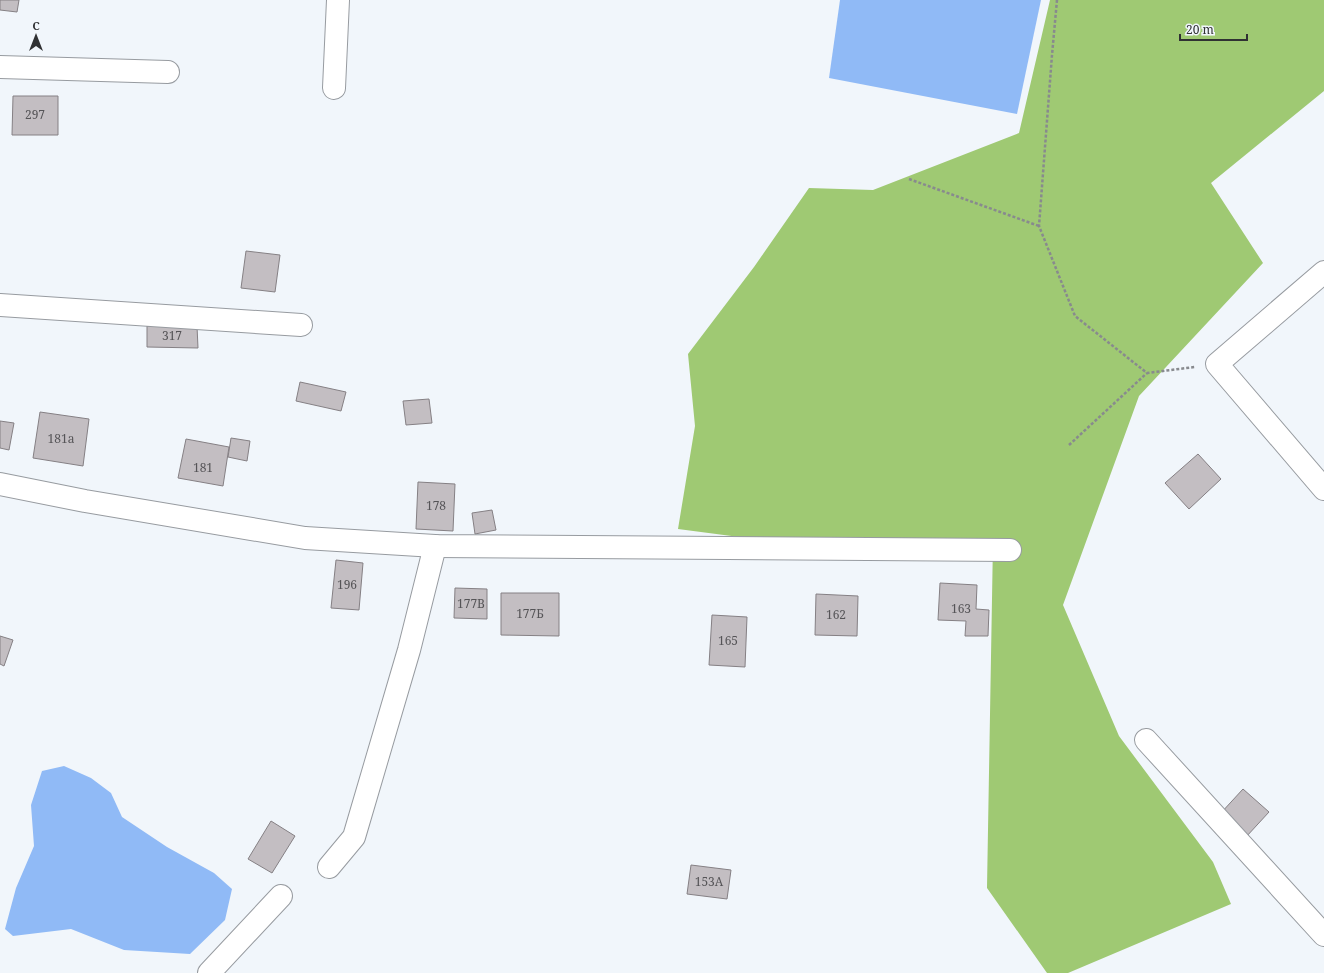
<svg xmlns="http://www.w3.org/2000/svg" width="1324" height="973" font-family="'Noto Serif',serif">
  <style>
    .forest { fill: #9fc973 }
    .water { fill: #90baf6 }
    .building { fill: #c3bec2; stroke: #858084 }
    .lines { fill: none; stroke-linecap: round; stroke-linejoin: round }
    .minor-casing { stroke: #979ba0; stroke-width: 24 }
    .path { stroke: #888a8e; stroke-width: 2.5; stroke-dasharray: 3 2; stroke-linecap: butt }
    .minor { stroke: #fff; stroke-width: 22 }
    .labels { text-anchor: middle; stroke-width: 3; stroke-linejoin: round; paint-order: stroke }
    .number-label { font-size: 12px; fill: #555457 }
  </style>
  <rect width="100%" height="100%" fill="#f1f6fb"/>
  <path class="forest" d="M1050,0h274v91l-113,92 52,80 -124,133 -76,209 56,131 94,126 18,42 -163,69h-21l-60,-85 6,-347 -109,15 -206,-27 17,-103 -7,-72 66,-87 55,-79 64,2 146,-57z"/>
  <g class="water">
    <path d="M840,0h201l-24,114 -188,-36z"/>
    <path d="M64,766l27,12 20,15 11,24 45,30 47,26 18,16 -7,31 -35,34 -66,-4 -53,-21 -58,7 -8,-7 11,-41 18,-42 -3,-41 11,-34z"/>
  </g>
  <g class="building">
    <path d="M0,0h19l-2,12 -17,-2z"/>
    <path d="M13,96h45v39h-46z"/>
    <path d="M246,251l34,4 -5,37 -34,-4z"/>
    <path d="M172,325l25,1 1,22 -51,-1v-21z"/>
    <path d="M300,382l46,10 -5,19 -45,-10z"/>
    <path d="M429,399l3,24 -26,2 -3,-24z"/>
    <path d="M40,412l49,7 -6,47 -50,-8z"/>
    <path d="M0,421l14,2 -5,27 -9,-2z"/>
    <path d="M231,438l19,3 -3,20 -19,-4z"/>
    <path d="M186,439l43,8 -6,39 -45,-8z"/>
    <path d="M1198,454l23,25 -32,30 -24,-26z"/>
    <path d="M418,482l37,2 -2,47 -37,-2z"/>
    <path d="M492,510l4,20 -21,4 -3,-21z"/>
    <path d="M336,560l27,3 -4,47 -28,-2z"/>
    <path d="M940,583l37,2 -1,24 13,1 -1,26h-23l1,-15 -28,-1z"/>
    <path d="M455,588l32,1v30l-33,-1z"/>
    <path d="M501,593h58v43l-58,-1z"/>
    <path d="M816,594l42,2 -1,40 -42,-1z"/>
    <path d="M712,615l35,2 -2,50 -36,-2z"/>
    <path d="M0,636l13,4 -9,26 -4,-2z"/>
    <path d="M1243,789l26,23 -23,25 -26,-23z"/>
    <path d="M271,821l24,15 -23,37 -24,-14z"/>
    <path d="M691,865l40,5 -4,29 -40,-5z"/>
  </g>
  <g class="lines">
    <g class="minor-casing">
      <g id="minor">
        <path d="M0,67l168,5"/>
        <path d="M334,88l4,-88"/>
        <path d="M1324,272l-107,92 107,125"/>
        <path d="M0,305l301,20"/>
        <path d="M0,484l85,17 220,37 130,8 575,4"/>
        <path d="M1146,740l178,195"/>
        <path d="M329,867l25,-30 55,-187 26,-104"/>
        <path d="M209,973l72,-77"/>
      </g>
    </g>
    <g class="path">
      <path d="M1057,0l-5,55 -13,171 36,90 72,57 48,-6"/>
      <path d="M909,179l130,47"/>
      <path d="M1069,445l78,-72"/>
    </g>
    <use href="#minor" class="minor"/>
  </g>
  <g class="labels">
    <g class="number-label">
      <text x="35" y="119">297</text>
      <text x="172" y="340">317</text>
      <text x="61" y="443">181а</text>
      <text x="203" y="472">181</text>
      <text x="436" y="510">178</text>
      <text x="347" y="589">196</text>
      <text x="471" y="608">177В</text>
      <text x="961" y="613">163</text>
      <text x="530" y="618">177Б</text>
      <text x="836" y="619">162</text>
      <text x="728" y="645">165</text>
      <text x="709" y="886">153А</text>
    </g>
  </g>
  <g transform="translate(36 36)" stroke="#f1f6fb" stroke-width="3" paint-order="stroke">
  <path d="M0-3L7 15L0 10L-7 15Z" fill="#303133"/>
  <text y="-6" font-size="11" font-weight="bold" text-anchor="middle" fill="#303133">С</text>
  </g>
  <path d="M1180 34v6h67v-6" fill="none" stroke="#303133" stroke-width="2"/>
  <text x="1186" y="34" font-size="12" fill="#303133" stroke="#f1f6fb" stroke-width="3" paint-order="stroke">20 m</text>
</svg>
